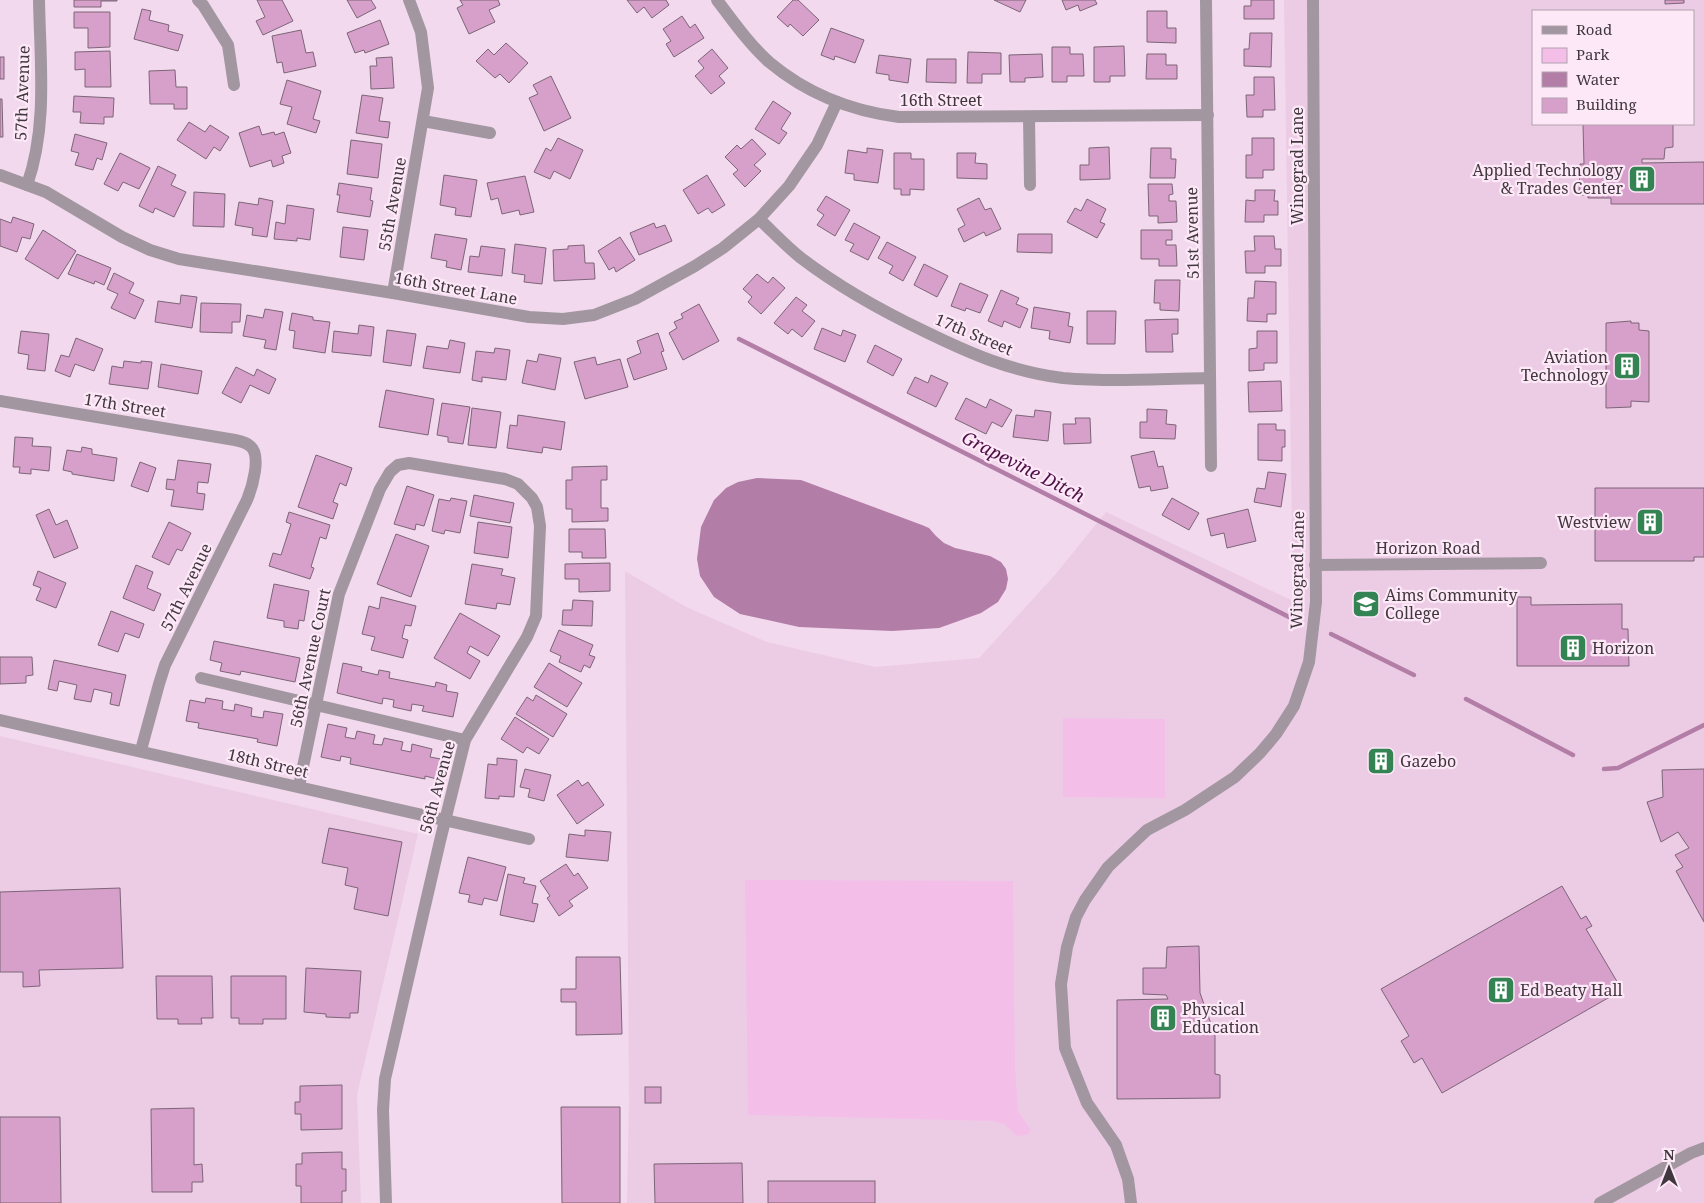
<svg xmlns="http://www.w3.org/2000/svg" width="1704" height="1203" font-family="'Noto Serif',serif">
  <style>
    .built { fill: #eccce5; fill-rule: evenodd }
    .green { fill: #f3bfe8 }
    .water { fill: #b27ea7 }
    .lines { fill: none; stroke-linecap: round; stroke-linejoin: round }
    .stream { stroke: #b27ea7; stroke-width: 4.5 }
    .building { fill: #d6a0ca; stroke: #7c6577 }
    .minor { stroke: #a297a0; stroke-width: 12 }
    .tertiary { stroke: #a297a0; stroke-width: 12 }
    .labels { text-anchor: middle; stroke-width: 4.5; stroke-linejoin: round; paint-order: stroke }
    .street-label { font-size: 16px; fill: #41373e; stroke: #fde8f8 }
    .poi-label { font-size: 16px; fill: #41373e; stroke: #fde8f8; text-anchor: start }
    .water-label { font-size: 18px; font-style: italic; fill: #4e0f46; stroke: #fde8f8 }
  </style>
  <rect width="100%" height="100%" fill="#f3d9ed"/>
  <g class="built">
    <path d="M1284,0h420v1203h-1077l2,-105 -4,-527 61,36 81,35 108,25 104,-9 75,-82 52,-64 187,89zM1533,11h160v113h-160z"/>
    <path d="M0,736l418,98 -61,261 4,108h-361z"/>
  </g>
  <g class="green">
    <path d="M1063,718l102,1v79l-102,-1z"/>
    <path d="M745,880l268,1 2,185 3,45 12,18 -1,5 -3,1 -9,1 -13,-12 -10,-3 -246,-6z"/>
  </g>
  <path class="water" d="M757,478l44,2 121,45 7,3 7,8 8,7 11,5 35,8 11,6 5,7 2,10 -2,10 -8,13 -17,11 -42,15 -47,3 -93,-4 -59,-13 -26,-17 -14,-21 -3,-17 4,-32 13,-27 12,-12 12,-6z"/>
  <g class="lines">
    <g class="stream">
      <path d="M739,339l556,281"/>
      <path d="M1331,634l83,41"/>
      <path d="M1466,699l107,56"/>
      <path d="M1604,769l14,-1 86,-43"/>
    </g>
  </g>
  <g class="building">
    <path d="M74,0h43v1h-16v6h-27z"/>
    <path d="M257,0h25l11,21 -30,14 -7,-14 9,-4z"/>
    <path d="M347,0h24l5,8 -19,10z"/>
    <path d="M460,0h38l2,5 -11,5 6,12 -26,12 -12,-26 6,-3z"/>
    <path d="M627,0h39l3,5 -17,13 -8,-11 -7,6z"/>
    <path d="M793,0h5l21,20 -16,16 -13,-12 -2,3 -11,-10z"/>
    <path d="M994,0h32l-6,12z"/>
    <path d="M1062,0h33l2,4 -17,7 -2,-6 -12,5z"/>
    <path d="M1251,0h23v19h-30v-13h7z"/>
    <path d="M1665,0h19v3l-19,1z"/>
    <path d="M142,9l9,2 -2,9 20,5 -1,6 15,4 -5,16 -44,-12z"/>
    <path d="M1147,11h20v17h9v15l-29,-1z"/>
    <path d="M74,12h36v35l-22,1v-20h-14z"/>
    <path d="M682,16l8,12 5,-4 9,14 -30,19 -8,-13 5,-3 -8,-12z"/>
    <path d="M380,20l9,24 -24,9 -1,-3 -9,3 -8,-20z"/>
    <path d="M831,28l33,12 -9,23 -20,-7 -1,4 -13,-5z"/>
    <path d="M301,30l5,23 7,-1 3,14 -32,7 -2,-11 -5,1 -5,-27z"/>
    <path d="M1250,33h22l-1,34 -27,-1v-17h5z"/>
    <path d="M506,43l22,20 -19,20 -9,-9 -5,4 -19,-17 12,-12 6,6z"/>
    <path d="M1124,46l1,30h-15v6h-16v-35z"/>
    <path d="M1052,47h18v7h13l1,22h-17v6h-15z"/>
    <path d="M712,49l16,19 -9,8 6,7 -14,11 -16,-18 9,-8 -6,-7z"/>
    <path d="M110,51l1,36h-26v-18l-10,1v-18z"/>
    <path d="M968,52l33,1v21h-19v9h-15z"/>
    <path d="M1042,54l1,23 -18,1v4h-15l-1,-27z"/>
    <path d="M1147,54h19v11h11v14h-31z"/>
    <path d="M879,55l32,4 -3,24 -19,-3v-5l-13,-2z"/>
    <rect x="0" y="57" width="4" height="22"/>
    <path d="M392,57l2,31 -23,1 -1,-23h7l-1,-8z"/>
    <path d="M927,59h29v24l-30,-1z"/>
    <path d="M175,70l1,17h11v22h-13v-5h-24l-1,-33z"/>
    <path d="M551,76l20,42 -27,13 -15,-33 9,-4 -5,-9z"/>
    <path d="M1254,77h20l1,33h-12v7h-16l-1,-22h8z"/>
    <path d="M287,80l34,11 -8,28 7,2 -4,12 -29,-9 5,-17 -12,-3z"/>
    <path d="M362,95l21,3 -4,23 11,1 -2,16 -32,-5z"/>
    <path d="M74,96l40,2 -1,19h-9v7l-24,-1 1,-11h-8z"/>
    <path d="M0,99h2l1,38h-3z"/>
    <path d="M773,101l18,12 -10,16 6,4 -8,11 -24,-15z"/>
    <path d="M189,122l16,10 5,-7 19,12 -9,14 -6,-4 -8,12 -29,-19z"/>
    <path d="M1583,124h90v23l-8,1 -1,11h-22v4l62,-1v42h-93v-6h-23v-3h-9l1,-31h4z"/>
    <path d="M259,126l3,9 12,-3 1,3 9,-3 7,21 -9,3 2,7 -11,4 -2,-7 -21,7 -11,-34z"/>
    <path d="M75,134l32,9 -5,17 -5,-2 -4,12 -18,-5 4,-12 -8,-2z"/>
    <path d="M558,138l25,12 -13,29 -16,-8 -4,8 -16,-7 12,-24 5,3z"/>
    <path d="M1252,138h22v32h-11v8h-17v-23h6z"/>
    <path d="M752,139l14,15 -12,11 7,6 -16,16 -12,-13 5,-4 -13,-13 12,-12 4,4z"/>
    <path d="M351,140l31,4 -4,34 -31,-4z"/>
    <path d="M1109,147l1,32 -30,1v-15h9v-17z"/>
    <path d="M867,148l16,2 -5,33 -24,-3v-6l-9,-1 3,-23 19,3z"/>
    <path d="M1151,148h20v11h5l-1,19h-25z"/>
    <path d="M120,153l30,15 -11,21 -16,-7 -5,9 -14,-7z"/>
    <path d="M894,153h17v6h13v31l-14,-1v6h-9v-6h-7z"/>
    <path d="M957,153h19l-1,10 12,1v15l-30,-1z"/>
    <path d="M158,166l18,9 -5,10 15,7 -12,25 -19,-9 -2,5 -14,-7z"/>
    <path d="M444,175l33,5 -6,37 -16,-2 1,-7 -16,-3z"/>
    <path d="M707,175l18,30 -13,8 -4,-5 -10,6 -15,-24z"/>
    <path d="M525,176l9,36 -14,3 -1,-5 -17,4 -4,-16 -7,2 -4,-17z"/>
    <path d="M339,183l33,5 -2,12 3,1 -3,16 -33,-5 3,-17h-3z"/>
    <path d="M1148,184h24l1,10 -4,1v6h7l1,21 -19,1v-7h-9z"/>
    <path d="M1255,190h20l-1,11h4v14h-14v7h-19l1,-22 9,1z"/>
    <path d="M194,192l31,2 -1,33 -31,-1z"/>
    <path d="M826,196l24,14 -15,26 -18,-11 7,-10 -7,-5z"/>
    <path d="M259,198l14,3 -6,36 -15,-2 1,-7 -18,-3 4,-23 19,3z"/>
    <path d="M979,198l6,12 6,-2 10,21 -15,7 -2,-4 -20,10 -6,-13 7,-4 -8,-16z"/>
    <path d="M1087,199l19,10 -6,13 5,2 -8,14 -30,-16 8,-14 6,3z"/>
    <path d="M287,205l27,4 -4,31 -13,-2v3l-23,-2 2,-17 9,2z"/>
    <path d="M13,217l21,7 -4,15 -8,-2 -5,15 -17,-6v-27l11,4z"/>
    <path d="M654,223l2,5 9,-3 7,16 -33,14 -9,-22z"/>
    <path d="M854,223l26,14 -12,23 -18,-9 4,-7 -9,-4z"/>
    <path d="M343,227l25,3 -4,30 -24,-3z"/>
    <path d="M43,230l33,21 -18,28 -33,-20z"/>
    <path d="M1141,230h31v10h-6v5h10l1,21h-18v-7h-18z"/>
    <path d="M435,234l32,5 -6,31 -15,-3 1,-6 -16,-3z"/>
    <path d="M1018,234h34v19l-35,-1z"/>
    <path d="M1254,236h20l1,13h6v17h-16v7h-19l-1,-22h10z"/>
    <path d="M620,237l15,23 -19,12 -2,-5 -5,3 -11,-19z"/>
    <path d="M887,242l29,15 -13,24 -14,-8 4,-7 -15,-8z"/>
    <path d="M515,244l31,4 -4,36 -18,-2 1,-7 -13,-2z"/>
    <path d="M584,245l1,18h9l1,16 -41,2 -1,-31 15,-1v-3z"/>
    <path d="M481,246l24,3 -3,27 -34,-4 2,-16 9,1z"/>
    <path d="M77,254l34,14 -7,17 -9,-4 -1,3 -26,-10z"/>
    <path d="M924,264l24,12 -11,21 -23,-12z"/>
    <path d="M114,273l20,10 -5,10 15,7 -9,19 -24,-11 7,-14 -11,-5z"/>
    <path d="M757,274l11,9 5,-6 12,11 -24,26 -13,-12 4,-5 -9,-8z"/>
    <path d="M1155,280h25l-1,31 -19,-1v-7h-6z"/>
    <path d="M1255,281l21,1v32h-9v8l-20,-1 1,-23h6z"/>
    <path d="M960,283l28,12 -8,18 -14,-5 -1,3 -14,-5z"/>
    <path d="M1001,290l18,8 -3,6 12,5 -8,19 -16,-7 -2,6 -14,-6z"/>
    <path d="M181,295l16,2 -5,31 -37,-6 3,-21 22,3z"/>
    <path d="M796,297l11,8 -5,6 13,10 -13,16 -10,-8 -4,5 -14,-11z"/>
    <path d="M201,303l40,1 -1,18h-8v11l-32,-1z"/>
    <path d="M699,304l20,37 -36,19 -14,-27 8,-5 -3,-6 9,-4 -2,-4z"/>
    <path d="M1034,307l36,6 -2,13 5,1 -3,16 -21,-4 1,-8 -19,-3z"/>
    <path d="M265,309l18,3 -7,38 -12,-2 2,-8 -23,-4 4,-21 16,3z"/>
    <path d="M1087,311h29l-1,33h-28z"/>
    <path d="M292,313l21,4v3l17,2 -5,31 -32,-5 2,-17 -6,-1z"/>
    <path d="M1178,319v15h-6l1,18h-27l-1,-32z"/>
    <path d="M1631,321v2h8v7l10,1v71l-18,-1v6l-25,1v-85z"/>
    <path d="M359,325l15,2 -3,29 -39,-4 2,-21 24,3z"/>
    <path d="M822,328l19,8 2,-6 13,5 -11,27 -31,-13z"/>
    <path d="M387,330l29,4 -5,32 -28,-4z"/>
    <path d="M21,331l28,3 -4,37 -18,-2 2,-14 -11,-2z"/>
    <path d="M1257,331h20v32h-13v7l-15,1v-22l8,-1z"/>
    <path d="M658,333l6,18 -3,1 6,17 -33,11 -7,-21 14,-6 -4,-12z"/>
    <path d="M76,338l27,11 -9,22 -19,-7 -5,13 -15,-6 6,-16 8,2z"/>
    <path d="M450,340l15,3 -5,30 -37,-5 4,-22 21,3z"/>
    <path d="M875,345l27,14 -9,17 -26,-14z"/>
    <path d="M495,348l15,2 -4,30 -24,-3v5l-10,-2 4,-29 18,2z"/>
    <path d="M539,354l22,4 -6,32 -33,-7 5,-23 10,2z"/>
    <path d="M595,357l2,8 23,-6 8,28 -43,12 -11,-37z"/>
    <path d="M124,361l17,2v-2l11,1 -4,27 -39,-5 3,-18 11,2z"/>
    <path d="M161,364l41,7 -4,23 -40,-7z"/>
    <path d="M236,367l18,9 3,-7 19,10 -7,15 -19,-9 -9,18 -19,-10z"/>
    <path d="M931,375l17,8 -12,24 -29,-14 8,-16 13,6z"/>
    <path d="M1281,381l1,30 -33,1 -1,-30z"/>
    <path d="M386,390l48,9 -6,36 -49,-8z"/>
    <path d="M966,398l20,10 4,-9 22,11 -10,17 -10,-5 -6,12 -31,-15z"/>
    <path d="M442,403l28,4 -7,37 -15,-2v-5l-11,-2z"/>
    <path d="M472,408l29,4 -5,36 -28,-3z"/>
    <path d="M1147,409l20,1 -1,14 10,1 -1,14 -35,-1v-16h7z"/>
    <path d="M1035,410l16,2 -3,29 -35,-4 3,-22 18,2z"/>
    <path d="M518,415l47,7 -4,28 -18,-3 -1,6 -35,-5 3,-23 7,1z"/>
    <path d="M1075,418h15l1,25 -27,1 -1,-20h13z"/>
    <path d="M1258,424h18v6h9v17h-3v14l-24,-1z"/>
    <path d="M15,437l18,1 -1,8 19,1 -2,24 -18,-2v5l-12,-1 1,-6h-7z"/>
    <path d="M82,447l10,2v5l25,4 -3,23 -42,-7v-2l-9,-2 4,-20 14,2z"/>
    <path d="M1154,451l4,16 5,-1 5,22 -17,3 -1,-5 -11,2 -8,-32z"/>
    <path d="M316,455l36,13 -6,18 -6,-3 -7,19 5,2 -5,15 -35,-12z"/>
    <path d="M178,460l33,4 -3,19 -10,-1 -1,11 8,1 -2,16 -32,-4 3,-16 -8,-1 1,-10 8,1z"/>
    <path d="M140,462l16,6 -8,24 -17,-6z"/>
    <path d="M607,466v14h-6v28h7v13l-36,1v-13h-6v-29h6v-13z"/>
    <path d="M1268,472l18,2 -5,33 -27,-5 3,-14 8,1z"/>
    <path d="M407,486l27,9 -10,31 -8,-2 -1,6 -21,-6z"/>
    <path d="M1595,488h109v69h-10v4h-99z"/>
    <path d="M474,495l40,8 -4,20 -40,-7z"/>
    <path d="M451,498l16,3 -7,32 -15,-3 -1,4 -12,-3 7,-32 11,2z"/>
    <path d="M1172,498l27,15 -10,17 -27,-15z"/>
    <path d="M49,509l7,16 11,-5 11,28 -24,10 -18,-43z"/>
    <path d="M1248,509l8,32 -29,7 -3,-15 -13,3 -4,-17z"/>
    <path d="M289,512l41,13 -4,14 -6,-2 -9,30 3,1 -4,11 -41,-13 4,-13 8,2 10,-31 -5,-2z"/>
    <path d="M169,522l22,11 -9,18 -5,-2 -8,16 -17,-8z"/>
    <path d="M478,522l34,5 -4,31 -34,-5z"/>
    <path d="M569,529h36l1,29h-24v-6h-13z"/>
    <path d="M396,534l33,12 -18,51 -34,-13z"/>
    <path d="M610,563v28l-31,1v-13h-14v-15z"/>
    <path d="M472,564l31,5 -2,6 14,3 -5,27 -13,-2 -1,6 -31,-5z"/>
    <path d="M136,565l17,7 -6,16 14,6 -7,17 -31,-13z"/>
    <path d="M38,571l28,12 -10,25 -20,-8 5,-12 -8,-3z"/>
    <path d="M274,584l35,7 -5,30 -5,-1 -1,9 -14,-2v-6l-17,-3z"/>
    <path d="M381,597l35,9 -5,20 -6,-1 -3,13 6,2 -5,18 -32,-8 4,-13 -13,-3 7,-28 10,3z"/>
    <path d="M1517,597h14v8l91,-1v25h6l1,37h-112z"/>
    <path d="M573,600l20,1 -1,25 -30,-1 1,-15h9z"/>
    <path d="M111,611l33,13 -5,14 -14,-5 -7,19 -20,-7z"/>
    <path d="M460,613l40,23 -12,20 -18,-10 -3,7 13,8 -10,18 -36,-21z"/>
    <path d="M559,630l34,15 -4,10 6,2 -5,11 -6,-3 -3,7 -22,-10 2,-6 -11,-5z"/>
    <path d="M214,641l86,17 -5,24 -54,-11 -1,4 -20,-4 2,-8 -12,-3z"/>
    <path d="M0,657h32l1,18 -7,1v7l-26,1z"/>
    <path d="M54,660l72,15 -7,31 -9,-2 2,-11 -18,-4 -3,13 -17,-3 3,-14 -18,-4 -2,10 -9,-2z"/>
    <path d="M343,663l19,4 -1,4 17,4 1,-5 11,2 -1,6 46,9 1,-5 11,3 -1,6 12,2 -5,24 -31,-6 2,-5 -12,-2 -1,7 -18,-4 1,-7 -11,-2 -1,6 -45,-11z"/>
    <path d="M549,663l33,20 -15,24 -33,-20z"/>
    <path d="M536,695l31,19 -14,23 -37,-23 11,-17 6,4z"/>
    <path d="M206,698l17,3 -1,8 12,2 1,-7 17,4 -1,8 12,2 1,-7 19,3 -6,32 -20,-4 1,-3 -60,-11 1,-5 -13,-2 4,-21 15,3z"/>
    <path d="M515,717l34,22 -10,15 -12,-7 -4,6 -22,-14z"/>
    <path d="M328,724l19,4 -2,9 10,2 2,-8 18,4 -2,9 9,1 2,-7 19,4 -2,8 10,2 1,-8 20,5 -2,8 11,2 -4,20 -12,-3v3l-75,-15 1,-6 -10,-2 -1,5 -19,-4z"/>
    <path d="M1385,750l8,14 -18,8 -6,-15z"/>
    <path d="M497,758l20,2 -3,37 -15,-1v3l-14,-1 3,-34 9,1z"/>
    <path d="M525,769l26,6 -7,26 -16,-4 2,-8 -10,-2z"/>
    <path d="M1704,769v153l-28,-51 7,-4 -8,-12 14,-7 -11,-16 -17,10 -14,-40 16,-5 -1,-27z"/>
    <path d="M578,780l4,6 6,-4 16,23 -27,19 -20,-29z"/>
    <path d="M329,828l73,14 -14,74 -34,-7 4,-21 -13,-3 3,-17 -26,-5z"/>
    <path d="M585,830l26,2 -3,29 -42,-4 3,-23 16,2z"/>
    <path d="M468,857l38,10 -9,34 -13,-3 -2,7 -14,-3 2,-7 -11,-2z"/>
    <path d="M566,864l8,12 4,-3 10,15 -19,13 4,5 -14,10 -12,-18 3,-2 -10,-15z"/>
    <path d="M508,874l17,4 -2,5 13,3 -4,17 6,1 -4,18 -34,-7z"/>
    <path d="M1562,886l19,33 5,-3 6,10 -6,3 36,61 -180,103 -20,-35 -8,5 -13,-22 8,-5 -28,-47z"/>
    <path d="M120,888l3,80 -84,2 1,16 -17,1v-15h-23v-80z"/>
    <path d="M1199,946l1,47 15,42v39l5,1v23l-103,1v-99l51,-1 -2,-4 -23,-1v-26h23l1,-21z"/>
    <path d="M576,957h44l2,77 -46,1v-33h-15v-13h15z"/>
    <path d="M306,968l55,3 -3,42h-8v5l-24,-1v-3l-22,-2z"/>
    <path d="M156,976h56l1,42h-12l1,6h-24v-5h-21z"/>
    <path d="M231,976h55v43h-23v5h-24v-6h-8z"/>
    <path d="M342,1085v44l-41,1v-16h-6v-12h5v-16z"/>
    <rect x="645" y="1087" width="16" height="16"/>
    <path d="M561,1107h59v96h-58z"/>
    <path d="M194,1108v57l8,-1 1,18h-11v10h-40l-1,-83z"/>
    <path d="M0,1117h60l1,86h-61z"/>
    <path d="M342,1152v17h4v22h-4v12h-41v-17h-5v-22h6v-11z"/>
    <path d="M742,1163l1,40h-88l-1,-39z"/>
    <rect x="768" y="1181" width="107" height="22"/>
  </g>
  <g class="lines">
    <g class="minor">
      <path d="M198,0l5,5 25,40 6,40"/>
      <path d="M717,0c16,21 32,44 52,62 37,31 82,49 130,55l309,-2"/>
      <path d="M1206,0l5,466"/>
      <path d="M1029,117l1,68"/>
      <path d="M423,121l67,12"/>
      <path d="M0,175l46,17 76,45 28,13 29,9 214,34 136,24 34,2 31,-4 41,-16 60,-33 28,-18 36,-29 30,-33 28,-41 20,-43"/>
      <path d="M27,185c21,-59 13,-124 12,-185"/>
      <path d="M759,219c14,13 27,27 42,39 38,29 79,52 123,73 45,22 88,41 139,47 48,4 98,1 147,0"/>
      <path d="M393,293l35,-205 -7,-56 -12,-32"/>
      <path d="M0,401l235,39c5,1 12,3 15,6 12,9 2,42 -3,54l-82,165 -6,19 -18,66"/>
      <path d="M1315,565l226,-2"/>
      <path d="M201,678l264,62"/>
      <path d="M0,720l529,119"/>
      <path d="M299,786l40,-192 41,-105 10,-17 8,-7 11,-2 96,16 13,5 14,14 5,9 3,19 -4,90 -9,21 -62,103 -25,101 -55,238 -2,31 3,93"/>
    </g>
    <g class="tertiary">
      <path d="M1131,1203l-3,-24 -12,-34 -29,-42 -22,-55 -4,-64 6,-37 9,-30 9,-17 23,-33 39,-37 38,-20 50,-33 25,-24 16,-19 18,-28 15,-44 7,-60 -3,-602"/>
      <path d="M1600,1203l91,-50 13,-5"/>
    </g>
  </g>
  <defs>
    <g id="building-square" transform="scale(1.4375)"><rect x="-9" y="-9" width="18" height="18" rx="4" fill="#348353" stroke="#fde8f8"/><path d="M-4-6H4V6H1V3H-1V6H-4ZM-2.5-4.3h1.7v1.8h-1.7ZM.8-4.3h1.7v1.8H.8ZM-2.5-1h1.7V.8h-1.7ZM.8-1h1.7V.8H.8Z" fill="#fff"/></g>
    <g id="university-square" transform="scale(1.4375)"><rect x="-9" y="-9" width="18" height="18" rx="4" fill="#348353" stroke="#fde8f8"/><path d="M0-5L7-2L0 1L-7-2ZM-4 1L0 2.5L4 1V4Q0 6-4 4Z" fill="#fff"/></g>
  </defs>
  <g fill-rule="evenodd">
    <use href="#building-square" x="1642" y="179"/>
    <use href="#building-square" x="1627" y="366"/>
    <use href="#building-square" x="1650" y="522"/>
    <use href="#university-square" x="1366" y="604"/>
    <use href="#building-square" x="1573" y="648"/>
    <use href="#building-square" x="1381" y="761"/>
    <use href="#building-square" x="1501" y="990"/>
    <use href="#building-square" x="1163" y="1018"/>
  </g>
  <g class="labels">
    <g class="street-label">
      <text transform="translate(22 93) rotate(-88)" y="6">57th Avenue</text>
      <text x="941" y="106">16th Street</text>
      <text transform="translate(1297 166) rotate(-90)" y="6">Winograd Lane</text>
      <text transform="translate(392 204) rotate(-80)" y="6">55th Avenue</text>
      <text transform="translate(1192 233) rotate(-91)" y="6">51st Avenue</text>
      <text transform="translate(456 288) rotate(10)" y="6">16th Street Lane</text>
      <text transform="translate(974 334) rotate(23)" y="6">17th Street</text>
      <text transform="translate(125 405) rotate(9)" y="6">17th Street</text>
      <text x="1428" y="554">Horizon Road</text>
      <text transform="translate(1297 570) rotate(-89)" y="6">Winograd Lane</text>
      <text transform="translate(186 587) rotate(-64)" y="6">57th Avenue</text>
      <text transform="translate(310 658) rotate(-78)" y="6">56th Avenue Court</text>
      <text transform="translate(268 763) rotate(13)" y="6">18th Street</text>
      <text transform="translate(437 787) rotate(-75)" y="6">56th Avenue</text>
    </g>
    <g class="poi-label">
      <text x="1623" y="176" text-anchor="end">Applied Technology<tspan x="1623" dy="18">&amp; Trades Center</tspan></text>
      <text x="1608" y="363" text-anchor="end">Aviation<tspan x="1608" dy="18">Technology</tspan></text>
      <text x="1631" y="528" text-anchor="end">Westview</text>
      <text x="1385" y="601">Aims Community<tspan x="1385" dy="18">College</tspan></text>
      <text x="1592" y="654">Horizon</text>
      <text x="1400" y="767">Gazebo</text>
      <text x="1520" y="996">Ed Beaty Hall</text>
      <text x="1182" y="1015">Physical<tspan x="1182" dy="18">Education</tspan></text>
    </g>
    <g class="water-label">
      <text transform="translate(1023 467) rotate(27)" y="6">Grapevine Ditch</text>
    </g>
  </g>
  <rect x="1532" y="10" width="162" height="115" fill="#fde8f8" stroke="#b2a1ae"/>
  <rect x="1542" y="26" width="25" height="8" fill="#a297a0" stroke="#b2a1ae"/>
  <text x="1576" y="35" font-size="15" fill="#41373e">Road</text>
  <rect x="1542" y="48" width="25" height="15" fill="#f3bfe8" stroke="#b2a1ae"/>
  <text x="1576" y="60" font-size="15" fill="#41373e">Park</text>
  <rect x="1542" y="72" width="25" height="15" fill="#b27ea7" stroke="#b2a1ae"/>
  <text x="1576" y="85" font-size="15" fill="#41373e">Water</text>
  <rect x="1542" y="98" width="25" height="15" fill="#d6a0ca" stroke="#b2a1ae"/>
  <text x="1576" y="110" font-size="15" fill="#41373e">Building</text>
  <g transform="translate(1669 1168)" stroke="#fde8f8" stroke-width="4" paint-order="stroke">
  <path d="M0-4L9 19L0 12L-9 19Z" fill="#41373e"/>
  <text y="-8" font-size="14" font-weight="bold" text-anchor="middle" fill="#41373e">N</text>
  </g>
</svg>
